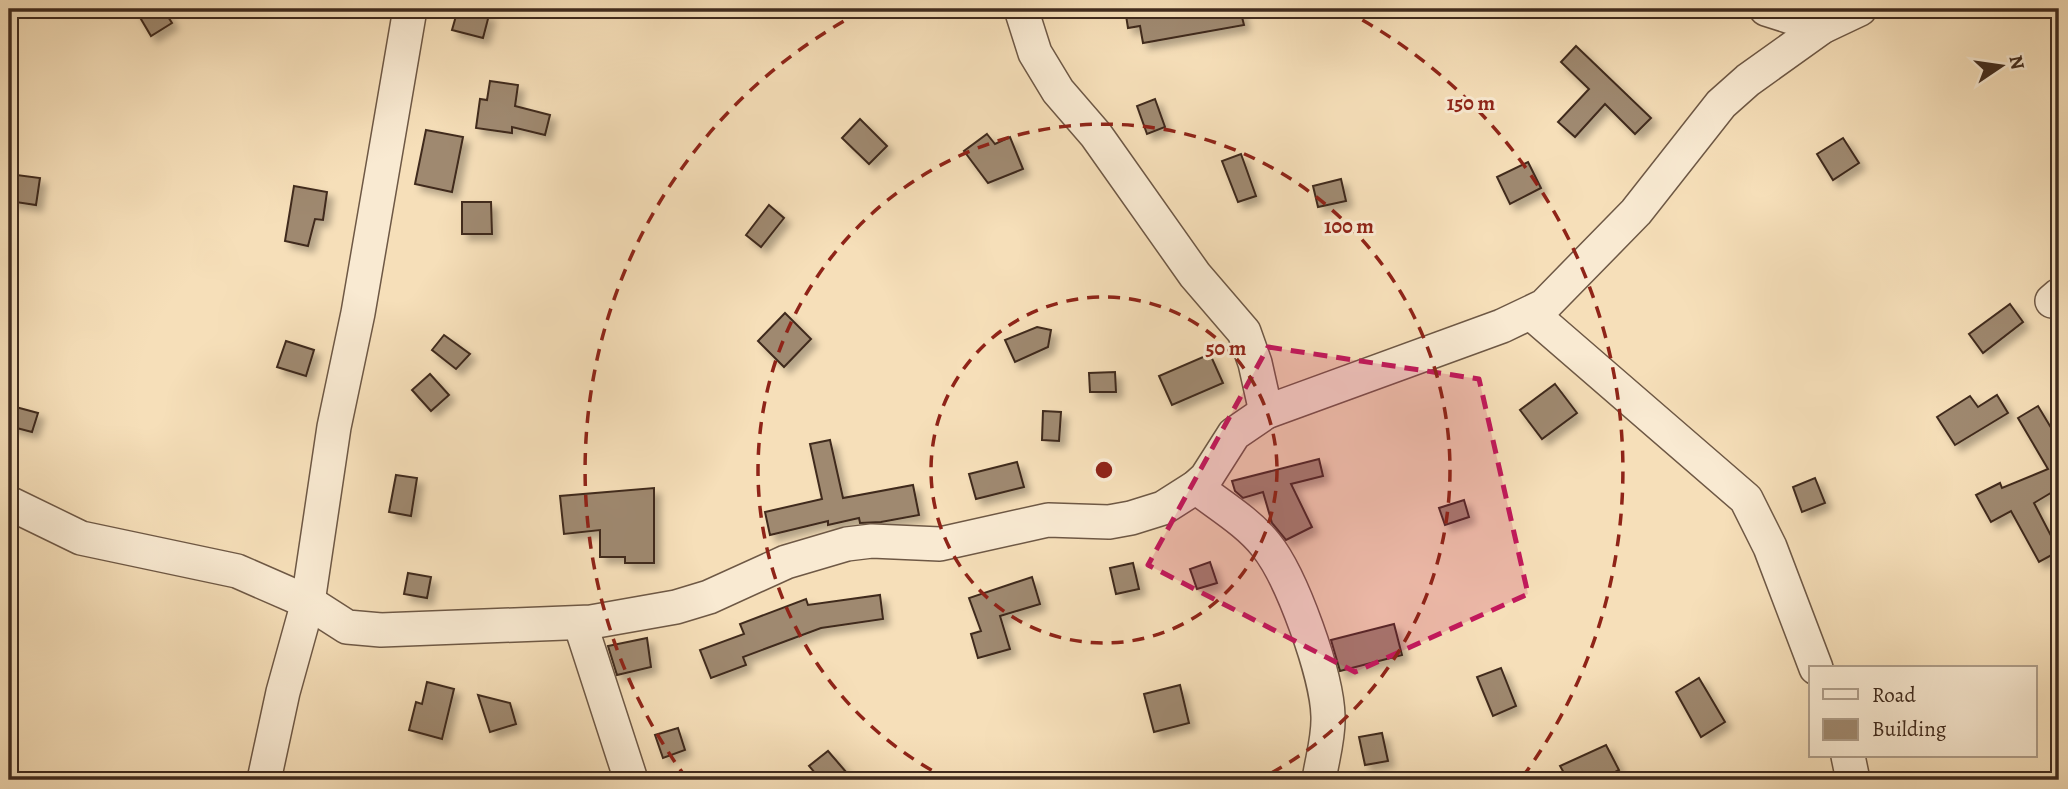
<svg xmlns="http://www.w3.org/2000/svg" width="2068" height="789" font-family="Alegreya,serif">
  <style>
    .building { fill: #9f896f; stroke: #402b1e; stroke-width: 2; filter: url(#shadow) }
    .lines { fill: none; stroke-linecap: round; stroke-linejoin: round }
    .minor-casing { stroke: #6e5845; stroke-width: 36 }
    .minor { stroke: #f9ead2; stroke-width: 33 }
    .marked { fill: #c2185b; fill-opacity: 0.2; stroke: #c2185b; stroke-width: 5; stroke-dasharray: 14 9; stroke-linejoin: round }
    .ring { fill: none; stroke: #8f2418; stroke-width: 3.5; stroke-dasharray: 12 9 }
    .centre { fill: #8f2418; stroke: #f9ead2; stroke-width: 3.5 }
    .ring-label { font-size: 21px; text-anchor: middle; font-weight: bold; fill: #8f2418; stroke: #f9ead2; stroke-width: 6; stroke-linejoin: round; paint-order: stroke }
  </style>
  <defs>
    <filter id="shadow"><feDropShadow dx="6" dy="6" stdDeviation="3.5" flood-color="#0004"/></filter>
  </defs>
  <rect width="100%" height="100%" fill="#f6dfb9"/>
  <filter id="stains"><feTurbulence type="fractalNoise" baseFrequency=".00286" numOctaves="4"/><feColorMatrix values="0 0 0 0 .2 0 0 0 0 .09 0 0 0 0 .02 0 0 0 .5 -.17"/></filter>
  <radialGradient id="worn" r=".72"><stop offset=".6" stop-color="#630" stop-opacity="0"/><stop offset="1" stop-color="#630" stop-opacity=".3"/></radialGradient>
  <g class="building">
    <path d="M135,9h28l9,14 -21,13z"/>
    <path d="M458,9l31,6 -6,23 -31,-8z"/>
    <path d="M1125,9h115l4,16 -101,18 -3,-17 -12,2z"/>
    <path d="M1576,46l75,72 -16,16 -30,-30 -30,33 -17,-15 31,-33 -28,-27z"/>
    <path d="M490,81l28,4 -3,21 35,9 -5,20 -33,-8v6l-36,-5 4,-29 7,1z"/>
    <path d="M1155,99l10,28 -18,7 -10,-28z"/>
    <path d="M860,119l27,27 -18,18 -27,-26z"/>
    <path d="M426,130l37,7 -11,55 -37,-8z"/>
    <path d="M987,134l8,10 15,-7 13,32 -35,14 -24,-32z"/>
    <path d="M1843,138l16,25 -26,17 -16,-26z"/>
    <path d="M1241,154l15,42 -18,6 -16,-41z"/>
    <path d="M1528,162l13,26 -31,16 -13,-27z"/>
    <path d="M9,174l31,4 -4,27 -27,-4z"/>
    <path d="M1341,179l5,22 -28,6 -5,-21z"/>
    <path d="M294,186l33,6 -4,28 -8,-1 -7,27 -23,-5z"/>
    <path d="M462,202h29l1,32h-30z"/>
    <path d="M769,205l15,13 -23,29 -15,-12z"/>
    <path d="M2010,304l13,18 -40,31 -14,-19z"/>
    <path d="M785,313l26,26 -27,28 -26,-26z"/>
    <path d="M1037,327l14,3 -3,17 -33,15 -10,-22z"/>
    <path d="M444,335l26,19 -14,15 -24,-19z"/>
    <path d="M286,341l28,9 -8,26 -29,-9z"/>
    <path d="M1210,354l13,29 -51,22 -13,-29z"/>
    <path d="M1115,372l1,20h-26l-1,-19z"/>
    <path d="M430,374l19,21 -18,16 -19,-21z"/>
    <path d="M1555,384l22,29 -35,26 -22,-29z"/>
    <path d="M1997,395l11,18 -53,32 -18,-28 33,-21 8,11z"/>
    <path d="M12,406l26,7 -6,19 -23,-6z"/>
    <path d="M2038,406l21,35v47l-25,15 25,48 -20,11 -28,-51 -20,11 -15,-27 24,-12 2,5 46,-19 -30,-51z"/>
    <path d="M1043,411l18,1 -2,29 -17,-1z"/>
    <path d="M830,440l13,58 70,-13 6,30 -38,7 -21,1 -1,-5 -31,7v-4l-58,14 -5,-23 57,-13 -12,-55z"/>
    <path d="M1319,459l4,17 -32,8 21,43 -26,13 -14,-17 -9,-31 -20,6 -8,-7 -3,-10z"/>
    <path d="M1017,462l7,25 -48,12 -7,-25z"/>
    <path d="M396,475l21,3 -6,38 -22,-4z"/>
    <path d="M1815,478l10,25 -23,9 -9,-25z"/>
    <path d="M654,488v75h-29v-6h-25v-27l-36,4 -4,-38z"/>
    <path d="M1464,500l5,17 -24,8 -6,-17z"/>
    <path d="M1210,562l7,21 -20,6 -7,-20z"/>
    <path d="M1133,563l6,26 -23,5 -6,-26z"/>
    <path d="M408,573l23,4 -4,21 -23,-4z"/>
    <path d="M1032,577l8,27 -40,12 10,33 -32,9 -7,-24 10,-3 -12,-33z"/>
    <path d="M880,595l3,24 -62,9 -78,29 3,8 -35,13 -11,-28 44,-16 -4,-10 66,-25 2,6z"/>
    <path d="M1394,624l8,31 -62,16 -9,-31z"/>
    <path d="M647,638l4,29 -34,8 -9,-29z"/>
    <path d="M1501,668l15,38 -23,10 -16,-39z"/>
    <path d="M1699,678l26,44 -24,15 -25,-45z"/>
    <path d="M427,682l27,7 -12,50 -33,-9 7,-28 6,2z"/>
    <path d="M1180,685l9,38 -35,9 -10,-38z"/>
    <path d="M478,695l32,8 6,21 -26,8z"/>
    <path d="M678,728l7,22 -22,8 -8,-23z"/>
    <path d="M1382,733l6,28 -23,4 -6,-28z"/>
    <path d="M1606,745l13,25 -19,10h-32l-8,-14z"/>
    <path d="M828,751l25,29h-32l-12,-14z"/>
  </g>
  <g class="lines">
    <g class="minor-casing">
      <g id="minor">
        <path d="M1021,9l14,44 23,38 38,44 99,140 49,57 11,31 11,49"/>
        <path d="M1766,9l56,18"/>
        <path d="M2052,301l7,-6"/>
        <path d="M1531,313l215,186 24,48 46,121"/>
        <path d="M1196,487c23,18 52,35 70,58 26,32 61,130 62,171 1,22 -6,43 -9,64"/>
        <path d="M9,503l72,35 156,33 71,31 39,25 34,3 210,-8 85,-15 33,-10 77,-35 61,-18 25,-3 68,3 108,-24 61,2 22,-4 32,-10 33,-21 10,-9 28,-44 32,-22 236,-86 42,-20 92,-94 85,-108 27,-24 74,-53 38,-18"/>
        <path d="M580,623l51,157"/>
        <path d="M1848,756l5,24"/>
        <path d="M264,780l19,-88 25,-90 26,-175 24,-114 52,-304"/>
      </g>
    </g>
    <use href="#minor" class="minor"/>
  </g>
  <path class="marked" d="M1268,347l211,32 49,215 -173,78 -207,-107z"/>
  <g class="ring">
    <circle cx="1104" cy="470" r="173"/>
    <path d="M950 780A346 346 0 1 1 1258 780"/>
    <path d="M687 779A519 519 0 0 1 864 10M1344 10A519 519 0 0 1 1521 779"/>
  </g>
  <circle cx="1104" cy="470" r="10" class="centre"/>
  <g class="ring-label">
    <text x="1471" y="110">150 m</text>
    <text x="1349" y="233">100 m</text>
    <text x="1226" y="355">50 m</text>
  </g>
  <rect width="2068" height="789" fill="none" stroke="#f6dfb9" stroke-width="35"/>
  <rect x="10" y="10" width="2047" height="768" fill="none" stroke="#402b1e" stroke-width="3.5"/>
  <rect x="18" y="18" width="2033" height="754" fill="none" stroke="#402b1e" stroke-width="2"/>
  <rect x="1809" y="666" width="228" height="91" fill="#f9ead2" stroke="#af9e8a" stroke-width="2"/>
  <rect x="1823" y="689" width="35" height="10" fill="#f9ead2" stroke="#af9e8a" stroke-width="2"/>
  <text x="1872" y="702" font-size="21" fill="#402b1e">Road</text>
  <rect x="1823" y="719" width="35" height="21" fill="#9f896f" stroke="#af9e8a" stroke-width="2"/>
  <text x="1872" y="736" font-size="21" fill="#402b1e">Building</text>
  <g transform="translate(2001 66) rotate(77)" stroke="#f9ead2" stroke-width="5" paint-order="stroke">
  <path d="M0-5L12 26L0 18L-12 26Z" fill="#402b1e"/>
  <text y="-10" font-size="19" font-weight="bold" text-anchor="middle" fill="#402b1e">N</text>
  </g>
  <rect width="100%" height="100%" filter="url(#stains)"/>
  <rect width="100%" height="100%" fill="url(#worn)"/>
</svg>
